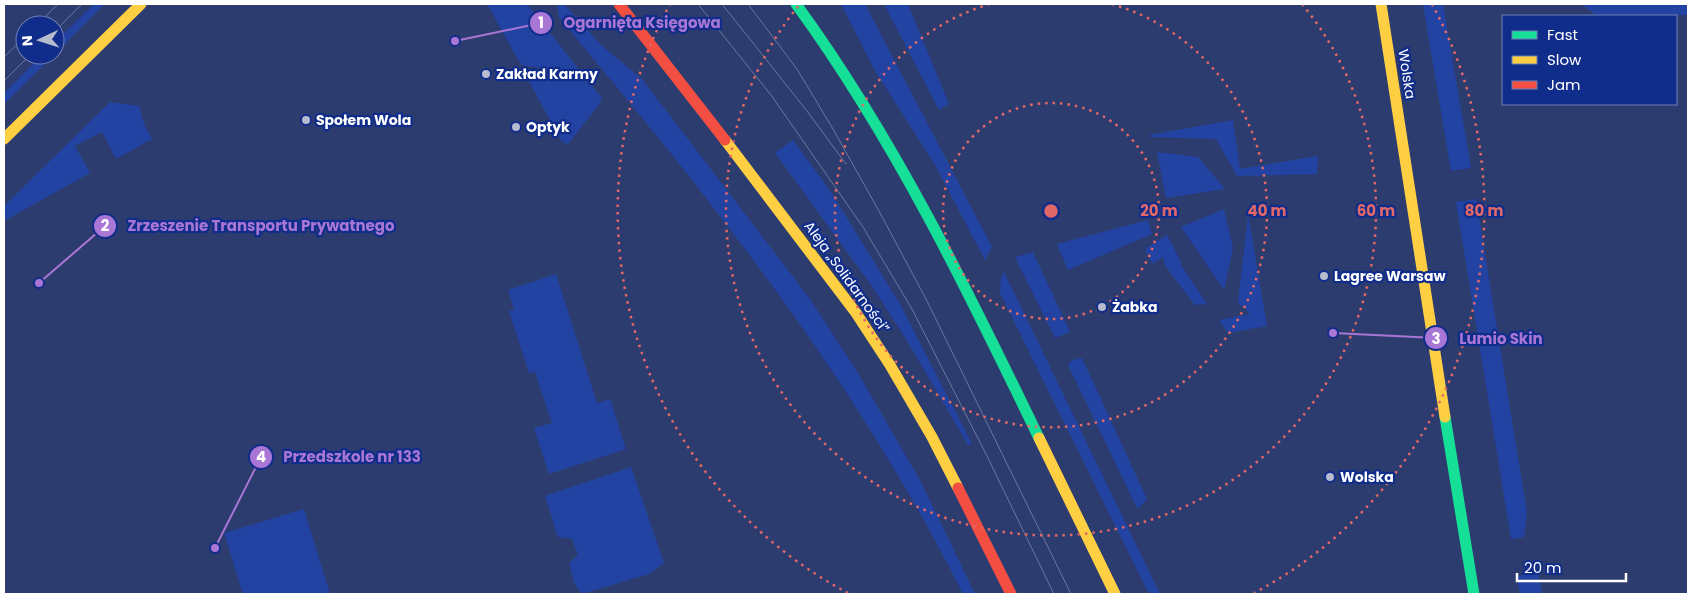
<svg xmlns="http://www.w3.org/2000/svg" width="1692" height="598" font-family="Poppins,sans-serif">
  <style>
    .green { fill: #2343a3 }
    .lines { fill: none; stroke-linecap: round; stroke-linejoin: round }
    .fast { stroke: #16e098; stroke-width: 11 }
    .slow { stroke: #ffcf43; stroke-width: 11 }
    .jam { stroke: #f24e42; stroke-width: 11 }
    .tram { stroke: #6c779b; stroke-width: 1 }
    .ring { fill: none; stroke: #e26868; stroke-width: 2.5; stroke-dasharray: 2.5 5 }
    .poi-dot { fill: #b6bbcd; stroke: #112d8b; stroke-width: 2 }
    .labels { text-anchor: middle; stroke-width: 4.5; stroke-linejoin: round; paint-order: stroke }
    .poi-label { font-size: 14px; font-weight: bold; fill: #fff; stroke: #112d8b; text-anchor: start }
    .street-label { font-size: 14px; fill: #fff; stroke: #112d8b }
    .centre { fill: #e26868; stroke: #112d8b; stroke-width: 2.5 }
    .ring-label { font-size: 15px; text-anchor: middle; font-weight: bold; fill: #e26868; stroke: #112d8b; stroke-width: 4.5; stroke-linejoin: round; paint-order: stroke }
    .leader { fill: none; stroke: #a976d5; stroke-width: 2 }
    .callout-dot { fill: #a976d5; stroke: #112d8b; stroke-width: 2 }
    .mark-label { font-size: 15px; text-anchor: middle; font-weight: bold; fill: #fff }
    .callout-label { font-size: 15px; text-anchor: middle; font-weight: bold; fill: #a976d5; stroke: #112d8b; stroke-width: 4.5; stroke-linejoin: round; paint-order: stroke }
  </style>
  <rect width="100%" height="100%" fill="#2d3c6f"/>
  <g class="green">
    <path d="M94,4h11l-50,50v-12z"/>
    <path d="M487,4h40l54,68 -2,2 -58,-9z"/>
    <path d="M557,4h7l37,41 41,34 168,220 48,74 63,109 54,112h-12c-68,-136 -154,-263 -247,-383 -50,-66 -104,-129 -157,-194z"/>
    <path d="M841,4h24l127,243 -7,13 -50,-95 -61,-96z"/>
    <path d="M884,4h24l41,100 -10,6z"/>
    <path d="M1423,4h20l28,164 -20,3z"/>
    <path d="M1582,4h106v11l-91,1z"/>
    <path d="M42,55h12l-50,49v-11z"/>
    <path d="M526,76l63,6 13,16 -4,8 -30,38 -6,-2z"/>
    <path d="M110,102l29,4 6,20 7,13 -36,20 -14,-27 -27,14 15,27 -86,48v-15z"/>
    <path d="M1233,120l7,49 78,-13 -1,18 -80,2 -21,-37 -66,-2v-2z"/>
    <path d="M793,140l38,52 69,112 72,140 -4,1 -62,-106 -35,-54 -96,-132z"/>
    <path d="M1157,152l41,5 27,32 -59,9z"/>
    <path d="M1476,199l51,314 -3,24 -13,2 -55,-337z"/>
    <path d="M1224,209l9,39 -9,42 -43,-63z"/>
    <path d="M1248,214l19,112 -39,7 -9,-13 31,-6 -12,-11z"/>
    <path d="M1148,220l4,14 -84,36 -11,-26z"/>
    <path d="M1167,235l13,25 1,5 26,39 -12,1 -29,-38 -3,-10 -11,7 -7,-15z"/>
    <path d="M1033,252l37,80 -15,6 -40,-81z"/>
    <path d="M1004,272l156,322h-11l-149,-301 1,-14z"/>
    <path d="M556,274l41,129 13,-4 16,50 -77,25 -15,-46 18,-5 -17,-51 -6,1 -20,-62 5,-2 -6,-19z"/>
    <path d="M1082,358l65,141 -7,8 -3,1 -69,-143 4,-5z"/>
    <path d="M631,467l33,96 -15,11 -67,20 -8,-11 -5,-20 9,-8 -6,-16 -14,-2 -13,-41z"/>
    <path d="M304,509l26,85h-87l-19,-61z"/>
    <path d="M1538,572l4,22h-22l-3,-18z"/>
  </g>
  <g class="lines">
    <g class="fast">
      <path d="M796,4c98,134 171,285 243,434"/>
      <path d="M1445,417l29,177"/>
    </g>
    <g class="slow">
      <path d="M1381,4l64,413"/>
      <path d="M4,139l137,-135"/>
      <path d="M725,140l131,173 34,52 42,72 26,51"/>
      <path d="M1039,438l76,156"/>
    </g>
    <g class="jam">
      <path d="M619,4l106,136"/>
      <path d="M958,488l53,106"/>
    </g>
    <g class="tram">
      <path d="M698,4l73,91 92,132 49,82 74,145 68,140"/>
      <path d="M722,4l85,107 39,53"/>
      <path d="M748,4l49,65 36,60 46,82 47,88 145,295"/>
      <path d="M37,25l21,-21"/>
      <path d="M55,31l27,-27"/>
      <path d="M4,57l21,-20"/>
      <path d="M4,81l26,-26"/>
    </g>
  </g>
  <g class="ring">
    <circle cx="1051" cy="211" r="108"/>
    <path d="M1112 4A216 216 0 1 1 990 4"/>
    <path d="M1302 4A325 325 0 1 1 800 4"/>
    <path d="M848 593A433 433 0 0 1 670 4M1432 4A433 433 0 0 1 1254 593"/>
  </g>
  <g class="poi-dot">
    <circle cx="486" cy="74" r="5"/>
    <circle cx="306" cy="120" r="5"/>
    <circle cx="516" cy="127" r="5"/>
    <circle cx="1324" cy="276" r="5"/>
    <circle cx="1102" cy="307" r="5"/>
    <circle cx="1330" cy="477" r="5"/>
  </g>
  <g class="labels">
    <g class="poi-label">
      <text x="496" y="79">Zakład Karmy</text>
      <text x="316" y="125">Społem Wola</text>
      <text x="526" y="132">Optyk</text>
      <text x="1334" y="281">Lagree Warsaw</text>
      <text x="1112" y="312">Żabka</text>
      <text x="1340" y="482">Wolska</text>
    </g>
    <g class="street-label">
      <text transform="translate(1407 74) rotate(81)" y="5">Wolska</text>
      <text transform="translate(847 277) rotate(54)" y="5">Aleja „Solidarności”</text>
    </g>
  </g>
  <circle cx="1051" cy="211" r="8" class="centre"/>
  <g class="ring-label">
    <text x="1159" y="216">20 m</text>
    <text x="1267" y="216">40 m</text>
    <text x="1376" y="216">60 m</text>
    <text x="1484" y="216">80 m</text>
  </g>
  <path class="leader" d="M455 41L541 23M39 283L105 226M1333 333L1436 338M215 548L261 457"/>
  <g class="callout-dot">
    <circle cx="455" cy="41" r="5"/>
    <circle cx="39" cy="283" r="5"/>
    <circle cx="1333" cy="333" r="5"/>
    <circle cx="215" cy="548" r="5"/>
    <circle cx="541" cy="23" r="12"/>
    <circle cx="105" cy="226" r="12"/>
    <circle cx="1436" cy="338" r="12"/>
    <circle cx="261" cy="457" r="12"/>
  </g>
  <g class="mark-label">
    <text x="541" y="28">1</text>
    <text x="105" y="231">2</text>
    <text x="1436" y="344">3</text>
    <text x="261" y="462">4</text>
  </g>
  <g class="callout-label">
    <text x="642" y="28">Ogarnięta Księgowa</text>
    <text x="261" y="231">Zrzeszenie Transportu Prywatnego</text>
    <text x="1501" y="344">Lumio Skin</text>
    <text x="352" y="462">Przedszkole nr 133</text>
  </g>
  <rect width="1692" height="598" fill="none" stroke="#ffffff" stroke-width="10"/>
  <rect x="1502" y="15" width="175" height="90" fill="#112d8b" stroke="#7081b9"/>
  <rect x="1512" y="31" width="25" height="8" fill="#16e098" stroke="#7081b9"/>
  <text x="1547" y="40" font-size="15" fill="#ffffff">Fast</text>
  <rect x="1512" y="56" width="25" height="8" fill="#ffcf43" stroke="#7081b9"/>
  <text x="1547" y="65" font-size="15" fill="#ffffff">Slow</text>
  <rect x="1512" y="81" width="25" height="8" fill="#f24e42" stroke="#7081b9"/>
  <text x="1547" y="90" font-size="15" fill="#ffffff">Jam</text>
  <g transform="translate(40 40) rotate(266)"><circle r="24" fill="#112d8b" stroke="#7081b9"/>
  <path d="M0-4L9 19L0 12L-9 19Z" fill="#b6bbcd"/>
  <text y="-8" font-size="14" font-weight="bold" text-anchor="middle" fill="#ffffff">N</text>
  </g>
  <path d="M1517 573v8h109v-8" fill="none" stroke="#ffffff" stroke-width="2.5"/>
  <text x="1524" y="573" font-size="15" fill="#ffffff" stroke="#112d8b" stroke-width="4" paint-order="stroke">20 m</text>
</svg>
